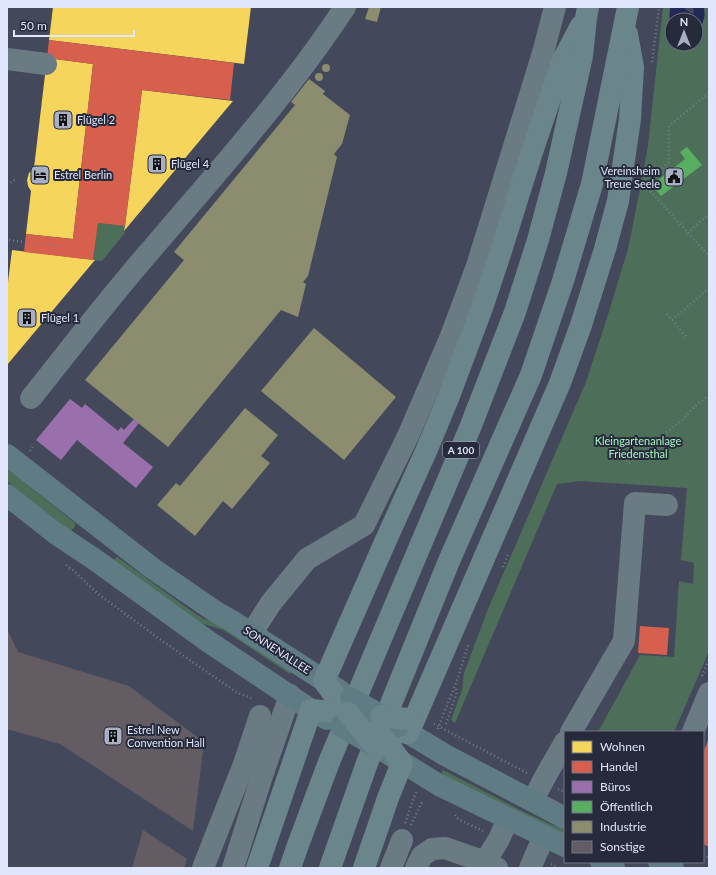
<svg xmlns="http://www.w3.org/2000/svg" width="716" height="875" font-family="Lato,sans-serif">
  <style>
    .green { fill: #4d6f5a }
    .water { fill: #232956 }
    .homes { fill: #f6d55c }
    .shops { fill: #d6604d }
    .offices { fill: #9970ab }
    .public { fill: #5aae61 }
    .industry { fill: #8c8c6e }
    .building { fill: #635c63 }
    .lines { fill: none; stroke-linecap: round; stroke-linejoin: round }
    .path { stroke: #737e86; stroke-width: 2.5; stroke-dasharray: 1 3; stroke-linecap: butt }
    .minor { stroke: #6a7b83; stroke-width: 22 }
    .major { stroke: #5f7c85; stroke-width: 22 }
    .highway { stroke: #6b858d; stroke-width: 22 }
    .major-bridge { stroke: #5f7c85; stroke-width: 22 }
    .highway-bridge { stroke: #6b858d; stroke-width: 22 }
    .labels { text-anchor: middle; stroke-width: 4; stroke-linejoin: round; paint-order: stroke }
    .shield { fill: #262a3a; stroke: #a8aec1; stroke-width: 1 }
    .shield-label { font-size: 10px; font-weight: bold; fill: #e0e6fb }
    .poi-label { font-size: 11px; fill: #e0e6fb; stroke: #262a3a; text-anchor: start }
    .park-label { font-size: 11px; fill: #a6fac1; stroke: #262a3a }
    .street-label { font-size: 11px; fill: #e0e6fb; stroke: #262a3a }
  </style>
  <rect width="100%" height="100%" fill="#44485b"/>
  <g class="green">
    <path d="M663,7h7l-1,10 1,8 2,3v16h24v-13l2,-1 7,-14 -1,-9h5v644l-35,81h-76l42,-77 34,2 5,-76 14,3 1,-21 -13,-3 6,-72 -107,-7 -23,3 -102,239 -4,-3 11,-30 2,-17 24,-64 98,-227 21,-64 21,-69 15,-75 5,-29z"/>
    <path d="M98,223l27,3 -1,8 -22,27 -9,-1z"/>
    <path d="M7,469l68,54v3l-3,4 -2,1 -63,-50z"/>
    <path d="M117,557l80,58 7,4 17,5 72,46 -3,4 -65,-43c-8,-4 -16,-5 -24,-8l-87,-63v-1z"/>
    <path d="M443,770l77,40 30,14 15,5v9l-125,-61z"/>
  </g>
  <path class="water" d="M670,7h13l7,6 3,1 1,-2 -1,-5h11c1,10 0,18 -8,24v-11h-24v8l-2,-3z"/>
  <g class="homes">
    <path d="M53,7h198l-7,57 -195,-24z"/>
    <path d="M47,58l46,6 -20,175 -47,-5 5,-43 -3,-5 -1,-6 2,-7 5,-5z"/>
    <path d="M142,90l91,11 -109,130 1,-5z"/>
    <path d="M12,250l83,10 -88,105v-75z"/>
  </g>
  <g class="shops">
    <path d="M49,40l185,23 -4,37 -88,-10 -17,136 -27,-3 -5,37 -69,-8 2,-18 47,5 20,-175 -46,-6z"/>
    <path d="M640,626l29,2 -2,27 -29,-2z"/>
    <path d="M709,738v109l-6,-3v-91z"/>
  </g>
  <path class="offices" d="M70,399l12,9 3,-4 33,27 3,-4 3,3 10,-11 5,4 -16,20 30,24 -17,21 -59,-48 -16,20 -25,-20z"/>
  <path class="public" d="M687,147l15,18 -41,31 -9,-11 33,-26 -5,-7z"/>
  <g class="industry">
    <path d="M369,7h12l-4,15 -12,-3z"/>
    <circle cx="326" cy="68" r="4"/>
    <circle cx="319" cy="77" r="4"/>
    <path d="M309,79l16,12 -2,3 27,21 -8,29 -8,10 3,3 -29,119 -5,6 3,2 -8,33 -17,-7 -113,137 -83,-67 99,-120 -10,-8 121,-147 -4,-3z"/>
    <path d="M314,328l82,69 -52,63 -83,-69z"/>
    <path d="M245,408l33,27 -17,21 9,7 -38,46 -9,-8 -28,35 -38,-31 19,-22 4,3z"/>
  </g>
  <g class="building">
    <path d="M7,629l11,23 111,34 75,56 -11,89 -133,-87 -53,-15z"/>
    <path d="M143,830l44,29 -3,9h-52z"/>
  </g>
  <g class="lines">
    <g class="path">
      <path d="M652,62l7,-55"/>
      <path d="M709,93l-40,33v36l-17,17 -1,13 58,64"/>
      <path d="M7,185l9,-6"/>
      <path d="M638,186l13,2"/>
      <path d="M688,233l21,-19"/>
      <path d="M9,240l49,6"/>
      <path d="M667,314l20,24"/>
      <path d="M672,320l37,-32"/>
      <path d="M608,439l21,24 54,-44 12,-13 14,-11"/>
      <path d="M30,451l4,-6"/>
      <path d="M66,565l7,5 25,24 63,46 75,52 17,7"/>
      <path d="M503,567l6,-15"/>
      <path d="M702,676l7,-16"/>
      <path d="M434,724l93,49"/>
      <path d="M446,724l11,-32 -2,-5"/>
      <path d="M438,729l5,-14 12,-29 14,-43"/>
      <path d="M558,789l7,3"/>
      <path d="M455,815l3,4 25,12"/>
      <path d="M405,823l11,-31"/>
      <path d="M411,825l12,-25"/>
      <path d="M703,855l6,3"/>
      <path d="M551,864l8,4"/>
    </g>
    <g class="minor">
      <path d="M7,59l39,5"/>
      <path d="M31,398c40,-50 78,-100 120,-148 67,-79 137,-156 194,-243"/>
      <path d="M251,634l20,-31 36,-44 57,-34 44,-89 43,-100 26,-70 66,-213 12,-46"/>
      <path d="M571,732l40,-69 13,-22 11,-138 32,2"/>
      <path d="M693,732l16,-39"/>
      <path d="M533,800l12,-23 20,-35"/>
      <path d="M485,862l14,-23 9,-20"/>
      <path d="M203,868l41,-104 16,-48"/>
      <path d="M233,868l28,-89 29,-84"/>
      <path d="M391,868l11,-28"/>
      <path d="M416,868l6,-12 10,-7 13,-1 40,14 12,6"/>
      <path d="M530,868l14,-32"/>
    </g>
    <g class="major">
      <path d="M7,455l145,113 64,44 16,9 108,70"/>
      <path d="M7,495l48,38 39,26 115,83 102,68 16,9"/>
      <path d="M402,729l43,26 120,63"/>
      <path d="M387,753l52,32 126,61"/>
      <path d="M601,862l13,6"/>
      <path d="M659,862l14,6"/>
    </g>
    <g class="highway">
      <path d="M348,713l-16,-21 -8,-11 62,-141 41,-91 22,-53 33,-88 18,-54 32,-102 31,-92 18,-34"/>
      <path d="M401,732l7,1 6,-13 146,-337 21,-58 24,-76 13,-48 12,-82 3,-52 -6,-33"/>
      <path d="M257,868l54,-158 37,3"/>
      <path d="M290,868l8,-23 31,-83 89,-211 52,-123 45,-116 23,-72 18,-67 26,-117 4,-38 2,-11"/>
      <path d="M330,868l37,-105 82,-202 82,-186 32,-94 29,-97 36,-177"/>
      <path d="M364,868l24,-70 14,-35 -9,-12"/>
    </g>
    <g class="major-bridge">
      <path d="M351,698l47,28"/>
      <path d="M341,726l19,11 13,8"/>
    </g>
    <g class="highway-bridge">
      <path d="M348,713l27,33"/>
      <path d="M381,716l26,3"/>
      <path d="M377,730l16,21"/>
    </g>
  </g>
  <defs>
    <g id="building-square" transform="scale(1)"><rect x="-9" y="-9" width="18" height="18" rx="4" fill="#a9afc3" stroke="#262a3a"/><path d="M-4-6H4V6H1V3H-1V6H-4ZM-2.5-4.3h1.7v1.8h-1.7ZM.8-4.3h1.7v1.8H.8ZM-2.5-1h1.7V.8h-1.7ZM.8-1h1.7V.8H.8Z" fill="#111"/></g>
    <g id="hotel-square" transform="scale(1)"><rect x="-9" y="-9" width="18" height="18" rx="4" fill="#a9afc3" stroke="#262a3a"/><path d="M-6-4.5h1.5V1H6V5H4.5V3h-9V5H-6ZM-4 0a1.8 1.8 0 1 1 3.6 0ZM.5 0V-2.5h3Q6-2.5 6 0Z" fill="#111"/></g>
    <g id="civic-square" transform="scale(1)"><rect x="-9" y="-9" width="18" height="18" rx="4" fill="#a9afc3" stroke="#262a3a"/><path d="M-.6-6.5H3V-4.5H.6V-3L4-1V1h2V6H-6V1h2V-1L-.6-3ZM-1.2 2.5V6h2.4V2.5Z" fill="#111"/></g>
  </defs>
  <g fill-rule="evenodd">
    <use href="#building-square" x="63" y="120"/>
    <use href="#building-square" x="157" y="164"/>
    <use href="#hotel-square" x="40" y="175"/>
    <use href="#civic-square" x="674" y="177"/>
    <use href="#building-square" x="27" y="318"/>
    <use href="#building-square" x="113" y="736"/>
  </g>
  <g class="labels">
    <rect class="shield" x="443" y="442" width="36" height="16" rx="3"/>
    <g class="shield-label">
      <text x="461" y="454">A 100</text>
    </g>
    <g class="poi-label">
      <text x="77" y="124">Flügel 2</text>
      <text x="171" y="168">Flügel 4</text>
      <text x="660" y="175" text-anchor="end">Vereinsheim<tspan x="660" dy="13">Treue Seele</tspan></text>
      <text x="54" y="179">Estrel Berlin</text>
      <text x="41" y="322">Flügel 1</text>
      <text x="127" y="734">Estrel New<tspan x="127" dy="13">Convention Hall</tspan></text>
    </g>
    <g class="park-label">
      <text x="638" y="445">Kleingartenanlage<tspan x="638" dy="13">Friedensthal</tspan></text>
    </g>
    <g class="street-label">
      <text transform="translate(277 650) rotate(33)" y="4">SONNENALLEE</text>
    </g>
  </g>
  <rect width="716" height="875" fill="none" stroke="#e0e6fb" stroke-width="16"/>
  <rect x="564" y="731" width="140" height="132" fill="#262a3a" stroke="#707587"/>
  <rect x="572" y="741" width="20" height="12" fill="#f6d55c" stroke="#707587"/>
  <text x="600" y="751" font-size="12" fill="#e0e6fb">Wohnen</text>
  <rect x="572" y="761" width="20" height="12" fill="#d6604d" stroke="#707587"/>
  <text x="600" y="771" font-size="12" fill="#e0e6fb">Handel</text>
  <rect x="572" y="781" width="20" height="12" fill="#9970ab" stroke="#707587"/>
  <text x="600" y="791" font-size="12" fill="#e0e6fb">Büros</text>
  <rect x="572" y="801" width="20" height="12" fill="#5aae61" stroke="#707587"/>
  <text x="600" y="811" font-size="12" fill="#e0e6fb">Öffentlich</text>
  <rect x="572" y="821" width="20" height="12" fill="#8c8c6e" stroke="#707587"/>
  <text x="600" y="831" font-size="12" fill="#e0e6fb">Industrie</text>
  <rect x="572" y="841" width="20" height="12" fill="#635c63" stroke="#707587"/>
  <text x="600" y="851" font-size="12" fill="#e0e6fb">Sonstige</text>
  <g transform="translate(684 32)"><circle r="19" fill="#262a3a" stroke="#707587"/>
  <path d="M0-3L7 15L0 10L-7 15Z" fill="#a9afc3"/>
  <text y="-6" font-size="11" font-weight="bold" text-anchor="middle" fill="#e0e6fb">N</text>
  </g>
  <path d="M14 30v6h120v-6" fill="none" stroke="#e0e6fb" stroke-width="2"/>
  <text x="20" y="30" font-size="12" fill="#e0e6fb" stroke="#262a3a" stroke-width="3" paint-order="stroke">50 m</text>
</svg>
